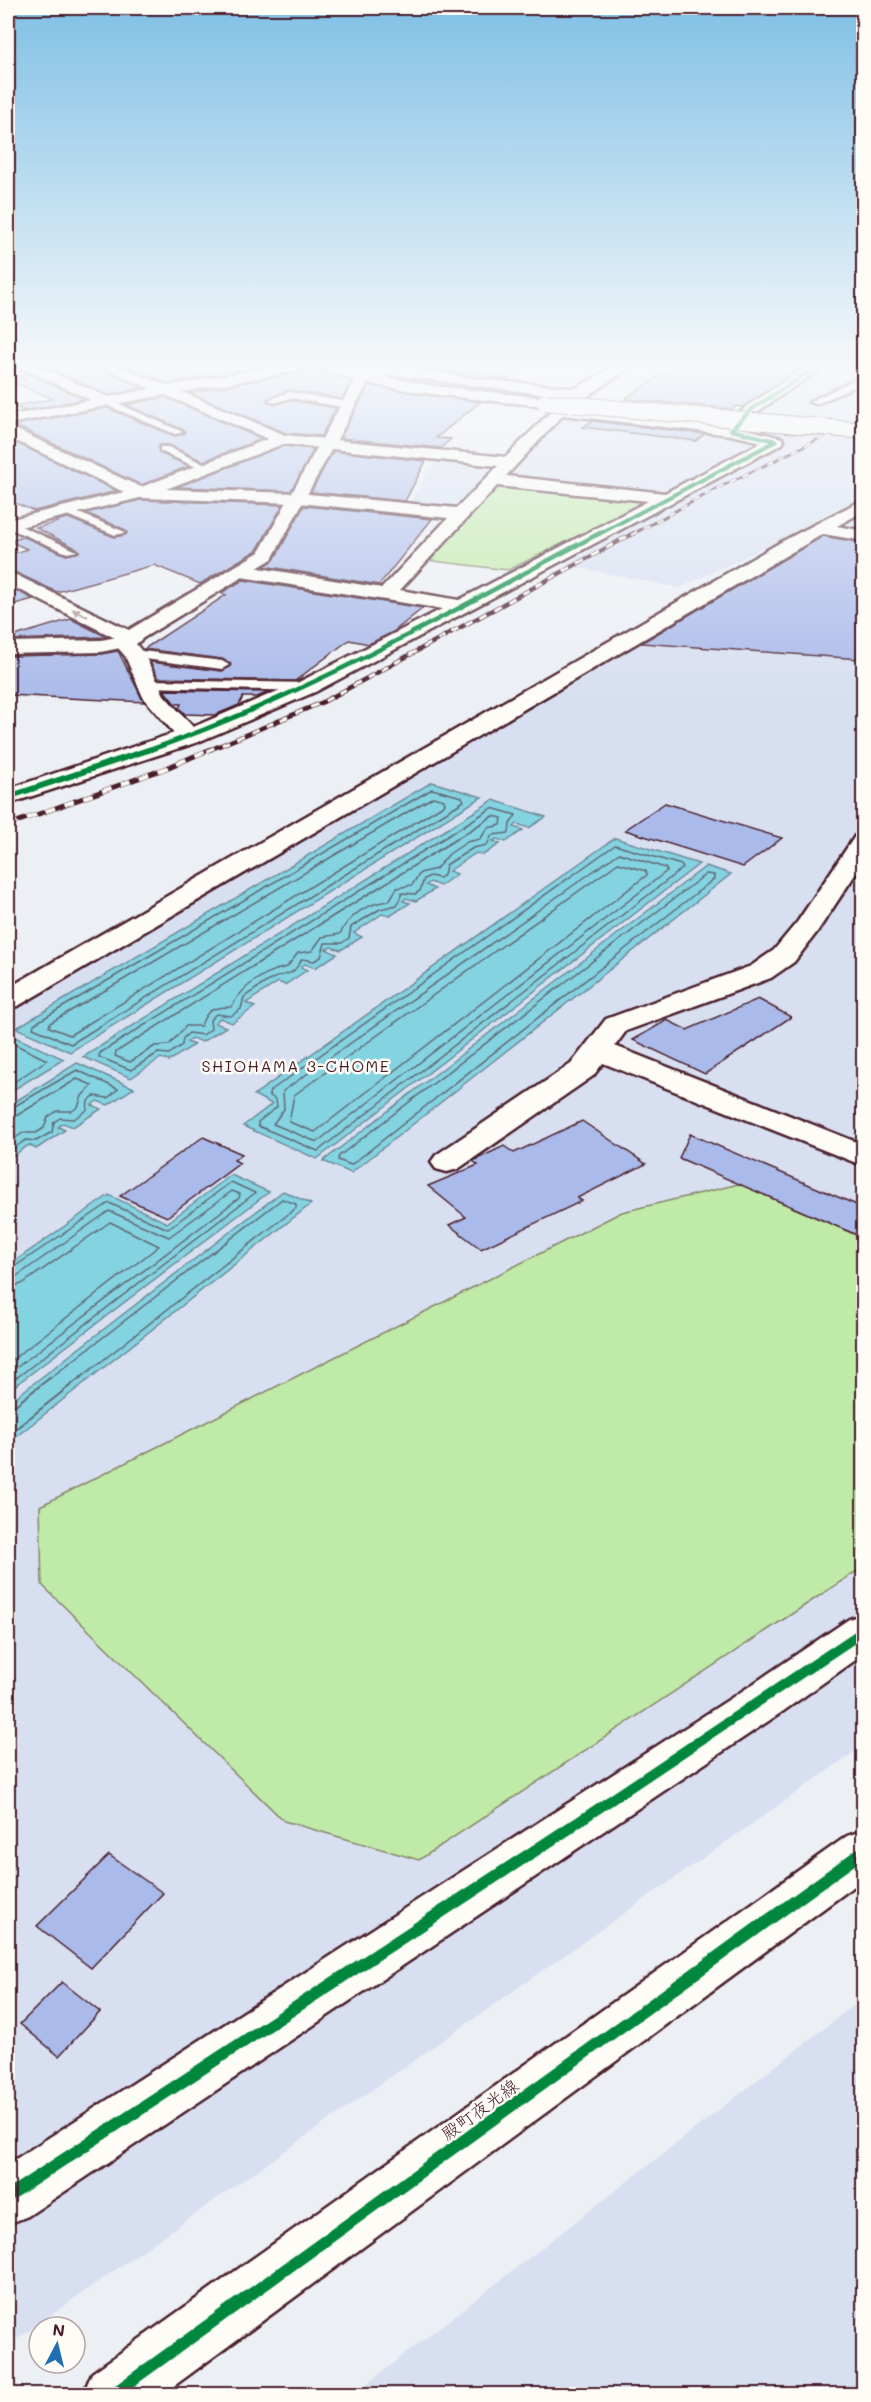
<svg xmlns="http://www.w3.org/2000/svg" width="871" height="2402" font-family="Mali,'Klee One',sans-serif">
  <style>
    .built { fill: #d8dff1 }
    .green { fill: #c0eaa7; stroke: #858469; stroke-width: 1.5 }
    .water { fill: #84d3e1; stroke: #6d8b98; stroke-width: 1.5 }
    .lines { fill: none; stroke-linecap: round; stroke-linejoin: round }
    .shore-far1 { stroke: #616774; stroke-width: 1.5 }
    .shore { stroke: #616774; stroke-width: 2 }
    .building { fill: #aabaea; stroke: #4a1f2b; stroke-width: 1.5 }
    .service-casing { stroke: #4a1f2b; stroke-width: 5 }
    .minor-casing { stroke: #4a1f2b; stroke-width: 5 }
    .tertiary-casing { stroke: #4a1f2b; stroke-width: 5 }
    .trunk-casing { stroke: #4a1f2b; stroke-width: 5 }
    .service { fill: #fdfcf7; fill-rule: evenodd }
    .minor { fill: #fdfcf7; fill-rule: evenodd }
    .tertiary { fill: #fdfcf7; fill-rule: evenodd }
    .trunk { fill: #fdfcf7; fill-rule: evenodd }
    .rail-far2-casing { stroke: #4a1f2b; stroke-width: 3 }
    .rail-far1-casing { stroke: #4a1f2b; stroke-width: 4.5 }
    .rail-casing { stroke: #4a1f2b; stroke-width: 5 }
    .rail-far2 { stroke: #fdfcf7; stroke-width: 2; stroke-dasharray: 7; stroke-linecap: butt }
    .rail-far1 { stroke: #fdfcf7; stroke-width: 3; stroke-dasharray: 8; stroke-linecap: butt }
    .rail { stroke: #fdfcf7; stroke-width: 4; stroke-dasharray: 10; stroke-linecap: butt }
    .trunk-bridge-casing { stroke: #4a1f2b; stroke-width: 18; stroke-linecap: butt }
    .trunk-bridge { stroke: #fdfcf7; stroke-width: 16 }
    .cycleway-far4-casing { stroke: #fdfcf7; stroke-width: 5 }
    .cycleway-far3-casing { stroke: #fdfcf7; stroke-width: 7 }
    .cycleway-far2-casing { stroke: #fdfcf7; stroke-width: 9 }
    .cycleway-far1-casing { stroke: #fdfcf7; stroke-width: 14 }
    .cycleway-casing { stroke: #fdfcf7; stroke-width: 16 }
    .cycleway-far4 { stroke: #00873e; stroke-width: 4 }
    .cycleway-far3 { stroke: #00873e; stroke-width: 4.5 }
    .cycleway-far2 { stroke: #00873e; stroke-width: 6 }
    .cycleway-far1 { stroke: #00873e; stroke-width: 10 }
    .cycleway { stroke: #00873e; stroke-width: 12 }
    .oneway { fill: #ac999b }
    .labels { text-anchor: middle; stroke-width: 5; stroke-linejoin: round; paint-order: stroke }
    .neighbourhood-label { font-size: 16px; letter-spacing: 1.5px; fill: #4a1f2b; stroke: #fdfcf7 }
    .near-street-label { font-size: 18px; fill: #4a1f2b; stroke: #fdfcf7 }
  </style>
  <rect width="100%" height="100%" fill="#eceff4"/>
  <filter id="ink" filterUnits="userSpaceOnUse"><feTurbulence type="fractalNoise" baseFrequency=".0167" numOctaves="2"/><feDisplacementMap in="SourceGraphic" scale="12" xChannelSelector="R" yChannelSelector="G"/><feConvolveMatrix kernelMatrix="1 2 1 2 8 2 1 2 1" color-interpolation-filters="sRGB"/></filter>
  <g filter="url(#ink)">
    <g class="built">
      <path d="M831,365h32v135l-183,88 -116,-23 221,-126 -40,-10 16,-18z"/>
      <path d="M563,412l152,17 50,13 -102,52 -160,-15z"/>
      <path d="M437,458l63,7 -39,44 -54,-3z"/>
      <path d="M863,511v1235l-855,599v-1335l811,-476z"/>
      <path d="M863,1998v396h-509z"/>
    </g>
    <g class="green">
      <path d="M506,486l139,13 2,3 -139,68 -83,-10 70,-73z"/>
      <path d="M739,1184l124,54v329l-444,293 -135,-39 -242,-236 -2,-79 582,-294z"/>
    </g>
    <g class="water">
      <path d="M432,782l50,15 -412,255 -54,-24z"/>
      <path d="M493,800l53,17 -17,11 -12,-4 -3,3 9,3 -17,12 -9,-3 -4,2 7,3 -17,11 -7,-2 -27,18 8,3 -17,12 -10,-4 -4,3 9,4 -19,12 -10,-3 -3,3 7,2 -20,13 -8,-2 -28,19 8,4 -21,13 -10,-3 -5,2 11,5 -22,14 -10,-4 -4,3 6,3 -22,15 -7,-3 -32,21 9,4 -23,16 -12,-5 -5,5 11,4 -24,15 -10,-4 -5,4 7,3 -25,16 -8,-3 -30,20 -48,-21z"/>
      <path d="M615,838l84,26 -382,295 -74,-33 29,-22 -18,-9z"/>
      <path d="M706,866l25,8 -380,299 -28,-12z"/>
      <path d="M8,1034l56,25 -56,34z"/>
      <path d="M77,1063l57,25 -26,17 -11,-4 -5,4 9,4 -28,18 -10,-4 -5,4 7,3 -29,19 -7,-4 -21,14v-53z"/>
      <path d="M231,1175l38,17 -261,199v-125l101,-71 58,28z"/>
      <path d="M283,1191l28,13 -303,239v-40z"/>
    </g>
    <g class="lines">
      <g class="shore-far1">
        <path d="M432,789l30,8 2,4 -393,243 -38,-16 1,-4z"/>
        <path d="M433,797l11,3 1,4 -375,231 -21,-8 1,-4z"/>
        <path d="M492,808l24,7 -6,9 -1,9 -17,2 -5,10 -14,3 -27,17 -2,10 -4,3 -10,-2 -6,3 -4,12 -5,3 -13,-1 -5,12 -17,4 -29,18 -2,11 -7,5h-17l-4,14 -7,4 -12,-2c-12,21 -13,11 -30,20 -9,5 -19,12 -28,18l-3,12 -10,7 -15,-2 -6,6 1,9 -8,6 -14,-2 -6,5 -1,7 -13,9 -11,-1 -27,17 -32,-13 1,-4z"/>
        <path d="M493,816l9,2 -1,7 -13,3 -8,11 -13,3 -18,12 -13,15 -16,4 -8,12 -15,3 -8,13c-21,2 -40,14 -49,33l-18,3 -10,14 -14,2 -11,14c-24,5 -44,19 -56,40 -17,0 -25,2 -30,19h-15l-17,19 -14,1 -25,16 -15,-6 1,-4z"/>
        <path d="M615,845l66,20 2,3 -365,283 -60,-25v-4l19,-15 -1,-7 -7,-5 1,-4z"/>
        <path d="M619,853l46,15 2,3 -350,271 -44,-18 11,-15 -1,-18z"/>
        <path d="M618,863l28,8 1,4 -332,257 -26,-10 5,-27z"/>
        <path d="M706,874l8,1v4l-363,286 -13,-5 1,-4z"/>
        <path d="M8,1041l39,19 -39,26"/>
        <path d="M8,1110l69,-40 41,19 -10,9 -14,-2 -6,5 -1,9 -13,9 -14,-1 -6,4 -2,10 -16,9 -10,-1 -18,12"/>
        <path d="M8,1118l8,-2 61,-37 15,6 -10,11 -4,11 -6,4h-15l-9,6 -4,11 -8,5h-13l-15,10"/>
        <path d="M8,1271l101,-68 59,26 63,-47 24,11 -240,186"/>
        <path d="M8,1278l9,-2 92,-65 60,26 63,-46 8,3 -1,4 -231,176"/>
        <path d="M8,1287l14,-3 88,-62 49,24 -151,117"/>
        <path d="M49,1379l233,-180 14,5v4l-217,171"/>
      </g>
      <g class="shore">
        <path d="M8,1384l9,-7"/>
        <path d="M8,1407l6,-1 37,-29"/>
        <path d="M8,1435l73,-58"/>
      </g>
    </g>
    <g class="building">
      <path d="M58,365h38l48,23 -36,7 -62,-28z"/>
      <path d="M123,365h146l-101,19z"/>
      <path d="M314,365l38,16 -10,18 -53,-9 -22,11 8,4 15,-5 46,8 -15,28 -35,-3 -96,-40 115,-22z"/>
      <path d="M405,365h119l-17,14z"/>
      <path d="M676,365h129l-62,42 -7,-1 -3,3 -108,-10z"/>
      <path d="M23,371l61,28 -60,12 -10,-5 39,-7 -43,-18 15,-2 -12,-6z"/>
      <path d="M369,385l57,10 54,7 -44,36 15,1 -10,9 -101,-10z"/>
      <path d="M165,397l97,42 -59,22 -34,-16h-9l-1,8 30,13 -48,19 -127,-60 93,-17 67,28 10,-2v-4l-58,-25z"/>
      <path d="M593,421l111,13 -8,7 -113,-14z"/>
      <path d="M8,439l109,52 -83,20 -26,-11z"/>
      <path d="M283,446l31,3 -23,42 -114,-4z"/>
      <path d="M333,451l93,10 -21,40 -94,-9z"/>
      <path d="M140,500l143,5 -26,45 -57,34 -46,-19 -97,27 -49,-23v-14l19,-6 -18,-8 15,-4 42,18 13,-3 -1,-3 -42,-21 22,-6 -3,-1 13,-3 46,19 11,-2 2,-2 -3,-4 -38,-16z"/>
      <path d="M304,506l128,13 -53,66 -115,-19 10,-6z"/>
      <path d="M823,536l41,7v94h-3l-1,22 -219,-16z"/>
      <path d="M243,580l180,28 -30,24 -24,12 -20,-4 -54,41 -137,-3 -8,-16 72,9 8,-4v-4l-8,-4 -78,-10 82,-54 -5,-2z"/>
      <path d="M8,586l25,13 -25,7z"/>
      <path d="M71,619l36,18 -99,3v-2z"/>
      <path d="M118,651l26,51 -136,-7v-39l93,-2z"/>
      <path d="M164,690l105,2 -12,5h-14l-4,8 -24,10 -30,-1 -6,-6 2,-4h-6z"/>
      <path d="M665,803l117,35 -39,29 -118,-37z"/>
      <path d="M758,999l33,18 -86,57 -72,-34 34,-20 20,10z"/>
      <path d="M582,1121l64,43 -69,34 5,3 -101,48 -32,-24 17,-8 -38,-31 50,-21 -5,-4 31,-15 10,7z"/>
      <path d="M690,1134l174,74v30l-185,-80z"/>
      <path d="M203,1137l39,17 -8,6 6,3 -73,54 -47,-21z"/>
      <path d="M109,1855l54,38 -72,75 -54,-42z"/>
      <path d="M62,1982l38,30 -41,44 -39,-32z"/>
    </g>
    <g class="lines">
      <g class="service-casing">
        <g id="service">
          <path d="M864,375v7l-47,22 -8,-2z"/>
          <path d="M289,392l59,10 5,3 -5,3 -58,-10 -16,5 -5,-3z"/>
          <path d="M104,400h6l73,32 -8,2 -71,-30z"/>
          <path d="M160,447h8l44,21 -9,2 -43,-19z"/>
          <path d="M66,508l57,23 2,2 -10,2 -53,-22 -1,-2z"/>
          <path d="M8,522l6,1 63,28 -10,2 -59,-25z"/>
          <path d="M134,650l88,11 7,4 -7,4 -93,-12v-6z"/>
          <path d="M148,680l159,3 7,4 -7,4 -164,-4v-6z"/>
        </g>
      </g>
      <g class="minor-casing">
        <g id="minor">
          <path d="M16,365h19l73,32 43,-8 -53,-24h19l51,21 114,-21h30l-7,4 -123,23 103,43 221,22 60,-61c-54,-5 -107,-12 -161,-20 -11,-2 -32,3 -40,-5l7,-4 24,-1 81,13 99,9 41,-23h17l-62,42 155,18 20,-19 62,-41h17l-69,47 -15,16 40,10 2,3 -2,3 -467,248 -117,50 -190,62v-15l166,-56 -31,-36 -18,-41 -12,-14 2,-4 -107,-54v-13l131,64 3,4 -6,5 8,10 20,41 29,32 106,-45 143,-73 -201,-32 -7,-2 -2,-4 2,-4 7,-2 141,23 66,-70 -150,-15 -158,-5 -132,32v-10l116,-28 -116,-55v-11l133,61 127,-48 -103,-44 -157,29v-8l83,-16zM563,415l168,20 31,7 -97,51 -159,-17zM283,444l215,22 -41,42 -159,-15 -132,-4zM497,486l151,15 -189,99 -59,-10z"/>
          <path d="M864,499v12l-27,15 27,5v10l-41,-7 -805,472 -10,2v-20l773,-446z"/>
          <path d="M864,834v27l-47,71 -23,30 -23,16 -145,53 -11,15 249,99v21l-261,-103 -10,13 -135,93 -11,3 -11,-3 -5,-7 5,-7 135,-91 35,-45 145,-53 23,-16 24,-29 57,-85z"/>
          <path d="M864,1614v40l-82,58 -754,504 -20,8v-60l742,-478 99,-67z"/>
        </g>
      </g>
      <g class="tertiary-casing">
        <g id="tertiary">
          <path d="M373,365h18l-21,14 -98,180 -142,87 -29,6 -93,2v-12l93,-2 16,-3 142,-85 98,-176z"/>
          <path d="M864,1830v49l-701,515h-80l9,-21 755,-537z"/>
        </g>
      </g>
      <g class="trunk-casing">
        <path id="trunk" d="M320,365h21l39,11 54,10 111,12 7,4 -7,4c-39,-4 -203,-17 -225,-41z"/>
      </g>
      <use href="#service" class="service"/>
      <use href="#minor" class="minor"/>
      <use href="#tertiary" class="tertiary"/>
      <use href="#trunk" class="trunk"/>
      <g class="rail-far2-casing">
        <path id="rail-far2" d="M631,535l85,-46 148,-72"/>
      </g>
      <g class="rail-far1-casing">
        <path id="rail-far1" d="M207,751l116,-49 311,-169"/>
      </g>
      <g class="rail-casing">
        <path id="rail" d="M8,825l156,-56 47,-20"/>
      </g>
      <use href="#rail-far2" class="rail-far2"/>
      <use href="#rail-far1" class="rail-far1"/>
      <use href="#rail" class="rail"/>
      <g class="trunk-bridge-casing">
        <path id="trunk-bridge" d="M545,402l319,29"/>
      </g>
      <use href="#trunk-bridge" class="trunk-bridge"/>
      <g class="cycleway-far4-casing">
        <path id="cycleway-far4" d="M597,535l179,-94 -45,-11 21,-21 67,-44"/>
      </g>
      <g class="cycleway-far3-casing">
        <path id="cycleway-far3" d="M147,751c159,-55 304,-140 453,-218"/>
      </g>
      <g class="cycleway-far2-casing">
        <path id="cycleway-far2" d="M8,797l143,-48"/>
      </g>
      <g class="cycleway-far1-casing">
        <path id="cycleway-far1" d="M569,1828l295,-197"/>
      </g>
      <g class="cycleway-casing">
        <g id="cycleway">
          <path d="M8,2196l563,-369"/>
          <path d="M113,2394l751,-543"/>
        </g>
      </g>
      <use href="#cycleway-far4" class="cycleway-far4"/>
      <use href="#cycleway-far3" class="cycleway-far3"/>
      <use href="#cycleway-far2" class="cycleway-far2"/>
      <use href="#cycleway-far1" class="cycleway-far1"/>
      <use href="#cycleway" class="cycleway"/>
    </g>
    <defs><path id="oneway-solid" d="M-6-.8H1V-3.2L6.5 0L1 3.2V.8H-6Z" transform="scale(1.5)"/></defs>
    <use class="oneway" href="#oneway-solid" transform="translate(80 613) rotate(-154)"/>
  </g>
  <linearGradient id="sky" x2="0" y2="1"><stop stop-color="#80c0e5"/><stop offset="0.52" stop-color="#f6f8fa"/><stop offset="1" stop-color="#f6f8fa" stop-opacity="0"/></linearGradient>
  <rect width="871" height="701" fill="url(#sky)"/>
  <g class="labels">
    <g class="neighbourhood-label">
      <text x="296" y="1072">SHIOHAMA 3-CHOME</text>
    </g>
    <g class="near-street-label">
      <text transform="translate(480 2110) rotate(-36)" y="6">殿町夜光線</text>
    </g>
  </g>
  <rect width="871" height="2402" fill="none" stroke="#fdfcf7" stroke-width="30"/>
  <rect x="15" y="15" width="841" height="2372" fill="none" stroke="#4a1f2b" stroke-width="2" filter="url(#ink)"/>
  <g transform="translate(57 2345) rotate(7)"><circle r="28" fill="#fdfcf7" stroke="#b5a4a5" stroke-width="1.5"/>
  <path d="M0-4.5L10 22L0 15L-10 22Z" fill="#1f6fb2"/>
  <text y="-9" font-size="16" font-weight="bold" text-anchor="middle" fill="#4a1f2b">N</text>
  </g>
</svg>
